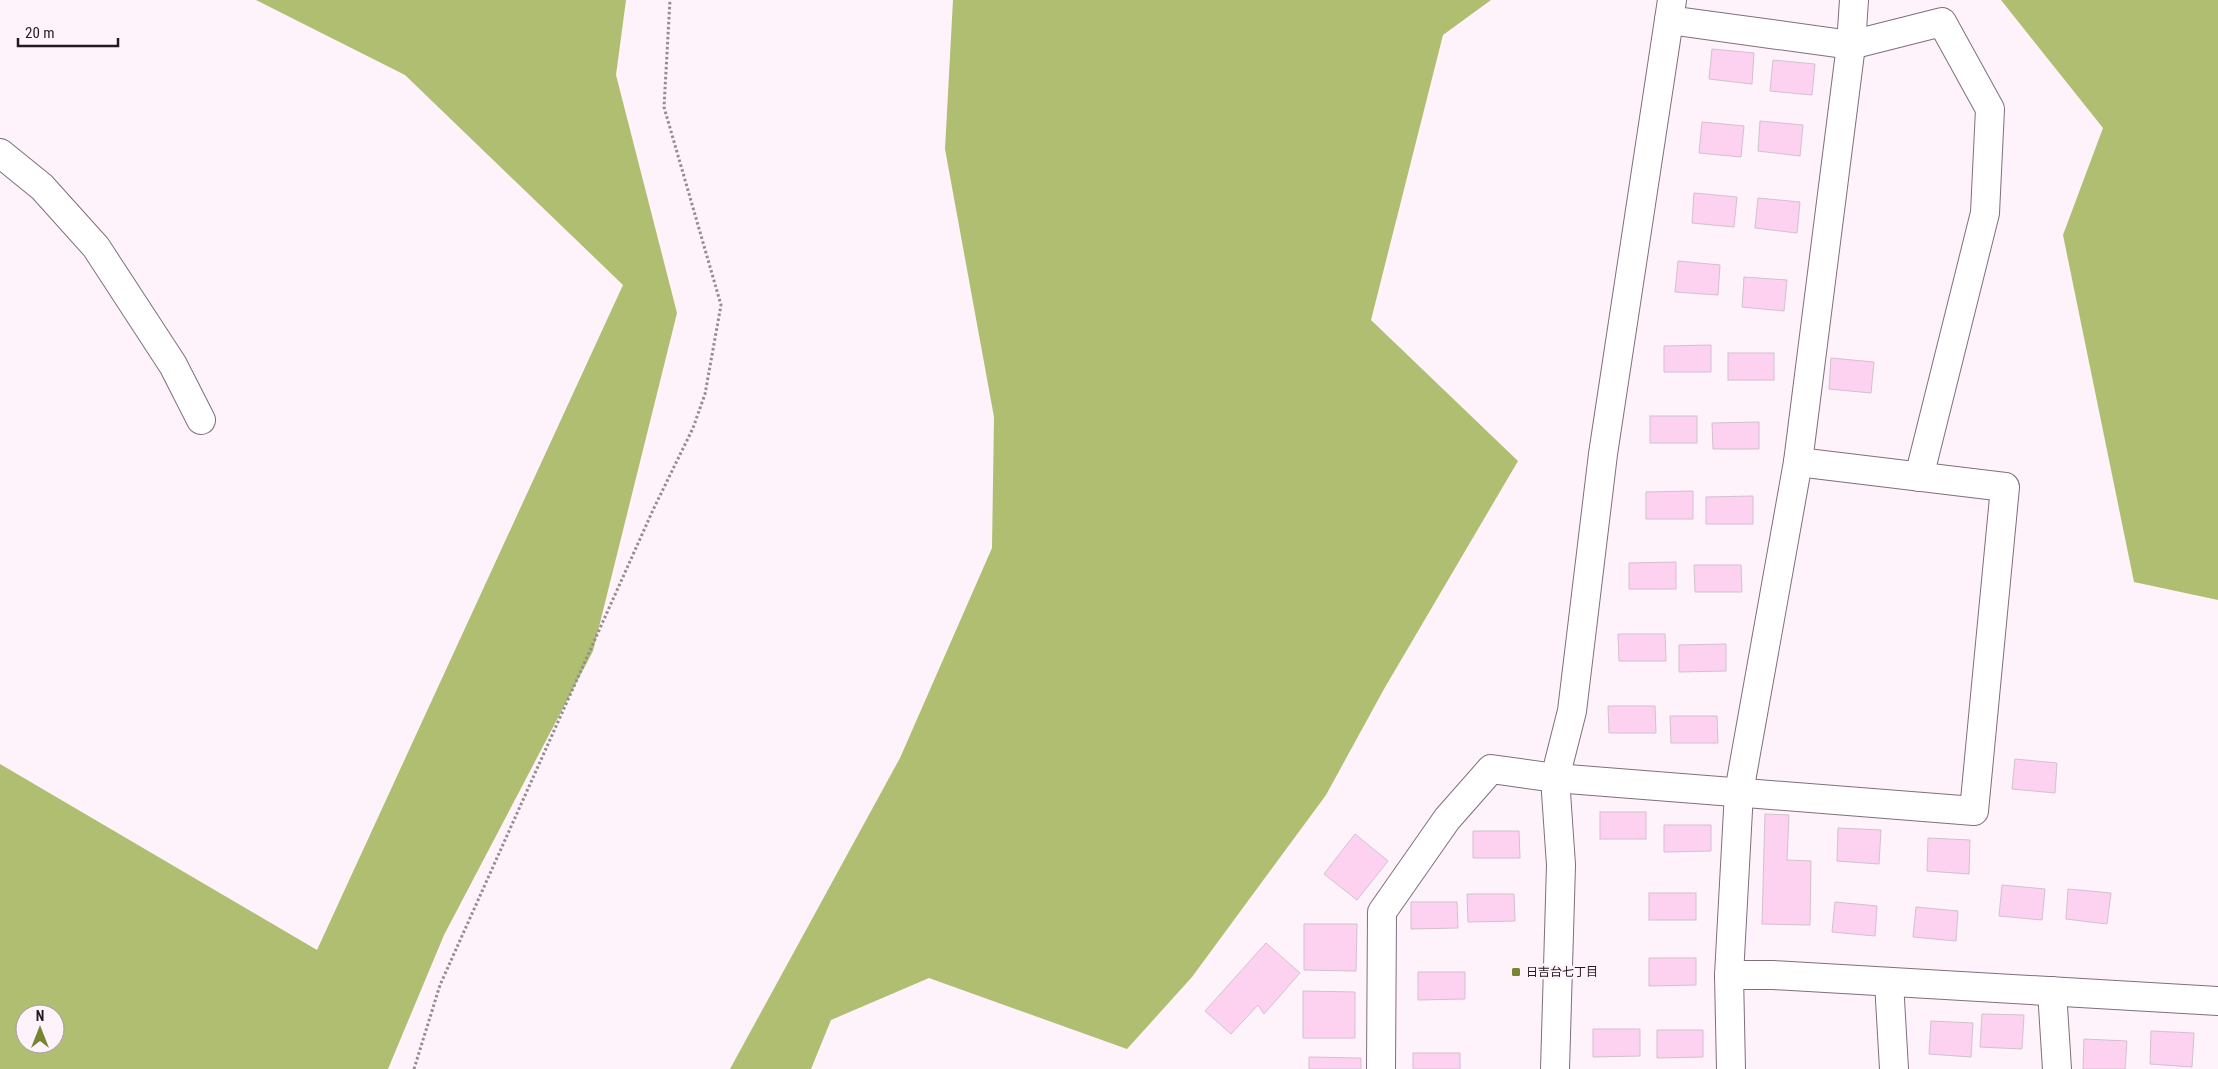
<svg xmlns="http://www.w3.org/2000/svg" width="2218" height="1069" font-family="'Roboto Condensed','Noto Sans JP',sans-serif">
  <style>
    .forest { fill: #afbe70; fill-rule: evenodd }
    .building { fill: #fdd2f1; stroke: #d4c0ce }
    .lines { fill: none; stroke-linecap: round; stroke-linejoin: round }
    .minor-casing { stroke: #806e7b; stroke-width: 30 }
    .path { stroke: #958b92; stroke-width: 3; stroke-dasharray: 2.5 2.5; stroke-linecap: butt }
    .minor { stroke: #fff; stroke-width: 28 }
    .poi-dot { fill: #788533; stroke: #fef2fb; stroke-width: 2 }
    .labels { text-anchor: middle; stroke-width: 5; stroke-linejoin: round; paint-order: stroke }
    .poi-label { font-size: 12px; fill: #211a1f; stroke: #fef2fb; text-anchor: start }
  </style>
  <rect width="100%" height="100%" fill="#fef2fb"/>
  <g class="forest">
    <path d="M256,0h370l-10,75 61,238 -84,338 -149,284 -56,134h-388v-305l317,186 306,-665 -218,-210zM25,1014h30v30h-30z"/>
    <path d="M953,0h538l-48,35 -72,285 147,141 -134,228 -58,106 -134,182 -65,72 -198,-71 -98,42 -20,49h-81l170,-311 92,-210 2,-131 -49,-268z"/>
    <path d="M2001,0h217v600l-84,-18 -71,-347 40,-107z"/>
  </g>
  <g class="building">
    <path d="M1712,49l42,4 -2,31 -43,-5z"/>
    <path d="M1773,60l42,4 -3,31 -42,-4z"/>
    <path d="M1760,121l43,4 -3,31 -42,-5z"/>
    <path d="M1702,122l42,4 -3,31 -42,-4z"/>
    <path d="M1694,193l43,4 -3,30 -42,-4z"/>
    <path d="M1758,198l42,4 -3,31 -42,-5z"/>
    <path d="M1678,261l42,4 -2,30 -43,-3z"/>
    <path d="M1744,277l43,3 -3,31 -42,-4z"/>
    <path d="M1711,345v27h-47v-26z"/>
    <rect x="1728" y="353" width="46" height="27"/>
    <path d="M1831,358l43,4 -3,31 -42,-4z"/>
    <rect x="1650" y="416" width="47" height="27"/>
    <path d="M1759,422v27h-46l-1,-26z"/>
    <path d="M1693,491v28h-47v-27z"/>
    <path d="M1753,496v28h-47v-27z"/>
    <path d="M1676,562v27h-47v-26z"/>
    <path d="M1694,565h47l1,27h-47z"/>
    <path d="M1618,634h47l1,27h-47z"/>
    <path d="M1726,644v27l-47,1v-27z"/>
    <path d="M1608,706h47l1,27h-47z"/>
    <path d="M1670,716h47l1,27h-47z"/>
    <path d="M2015,759l42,4 -2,30 -43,-4z"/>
    <rect x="1600" y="812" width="46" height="27"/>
    <path d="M1765,814l24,1 -2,45 24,1 -1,64 -48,-1z"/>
    <path d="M1664,825h47v26l-47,1z"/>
    <path d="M1838,828l43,2 -2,34 -42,-3z"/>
    <path d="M1473,831h46l1,27h-47z"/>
    <path d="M1355,834l33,27 -31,39 -33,-26z"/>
    <path d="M1928,838l42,2 -1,34 -42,-3z"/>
    <path d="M2002,885l43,4 -3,31 -43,-4z"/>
    <path d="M2068,889l43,4 -4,31 -41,-5z"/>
    <rect x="1649" y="893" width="47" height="27"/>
    <path d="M1467,894h47l1,27 -47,1z"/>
    <path d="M1411,902h46l1,26 -47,1z"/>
    <path d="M1835,902l42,4 -2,30 -43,-4z"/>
    <path d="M1916,907l42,4 -2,30 -43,-4z"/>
    <path d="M1304,924h53l-1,47 -52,-1z"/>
    <path d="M1266,943l34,30 -36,41 -6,-9 -27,29 -26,-23z"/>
    <path d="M1649,958h47v27l-47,1z"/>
    <path d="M1418,972h47v27l-47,1z"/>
    <path d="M1303,991l52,1v46h-52z"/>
    <path d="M1982,1014l42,1 -2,34 -42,-2z"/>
    <path d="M1931,1021l42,2 -2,34 -42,-3z"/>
    <path d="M1593,1029h47v27l-47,1z"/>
    <path d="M1657,1030h46v27l-46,1z"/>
    <path d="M2151,1031l43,2 -2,34 -42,-3z"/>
    <path d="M2084,1039l43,2 -2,28h-42z"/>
    <rect x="1413" y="1053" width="47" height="16"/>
    <path d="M1309,1057l52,1v11h-52z"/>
  </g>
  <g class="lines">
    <g class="minor-casing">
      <g id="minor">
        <path d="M1669,20l182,25 91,-23 48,87 -5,104 -66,264"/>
        <path d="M0,153l42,34 54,60 77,118 28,55"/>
        <path d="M1729,975h44l445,26"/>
        <path d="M1889,982l5,87"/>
        <path d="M2052,991l5,78"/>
        <path d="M1381,1069l1,-157 65,-93 44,-50 64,9 419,33 31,-324 -207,-25"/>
        <path d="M1555,1069l6,-204 -6,-87 17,-67 31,-257 69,-454"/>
        <path d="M1731,1069l-2,-94 10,-183 59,-330 53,-417 3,-45"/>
      </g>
    </g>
    <path class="path" d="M414,1069l26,-84 213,-475 40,-82 12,-34 16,-89 -57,-198 6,-107"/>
    <use href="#minor" class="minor"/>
  </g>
  <rect class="poi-dot" x="1511" y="967" width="10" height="10" rx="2.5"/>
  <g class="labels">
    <g class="poi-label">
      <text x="1526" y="976">日吉台七丁目</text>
    </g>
  </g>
  <g transform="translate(40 1029)"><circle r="24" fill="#fef2fb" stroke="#a69ca3"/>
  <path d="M0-4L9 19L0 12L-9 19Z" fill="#788533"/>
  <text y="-8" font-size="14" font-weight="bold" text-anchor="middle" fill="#211a1f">N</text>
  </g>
  <path d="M18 38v8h100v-8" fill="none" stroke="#211a1f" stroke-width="2.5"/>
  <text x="25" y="38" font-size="15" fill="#211a1f" stroke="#fef2fb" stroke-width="4" paint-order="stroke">20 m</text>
</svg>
